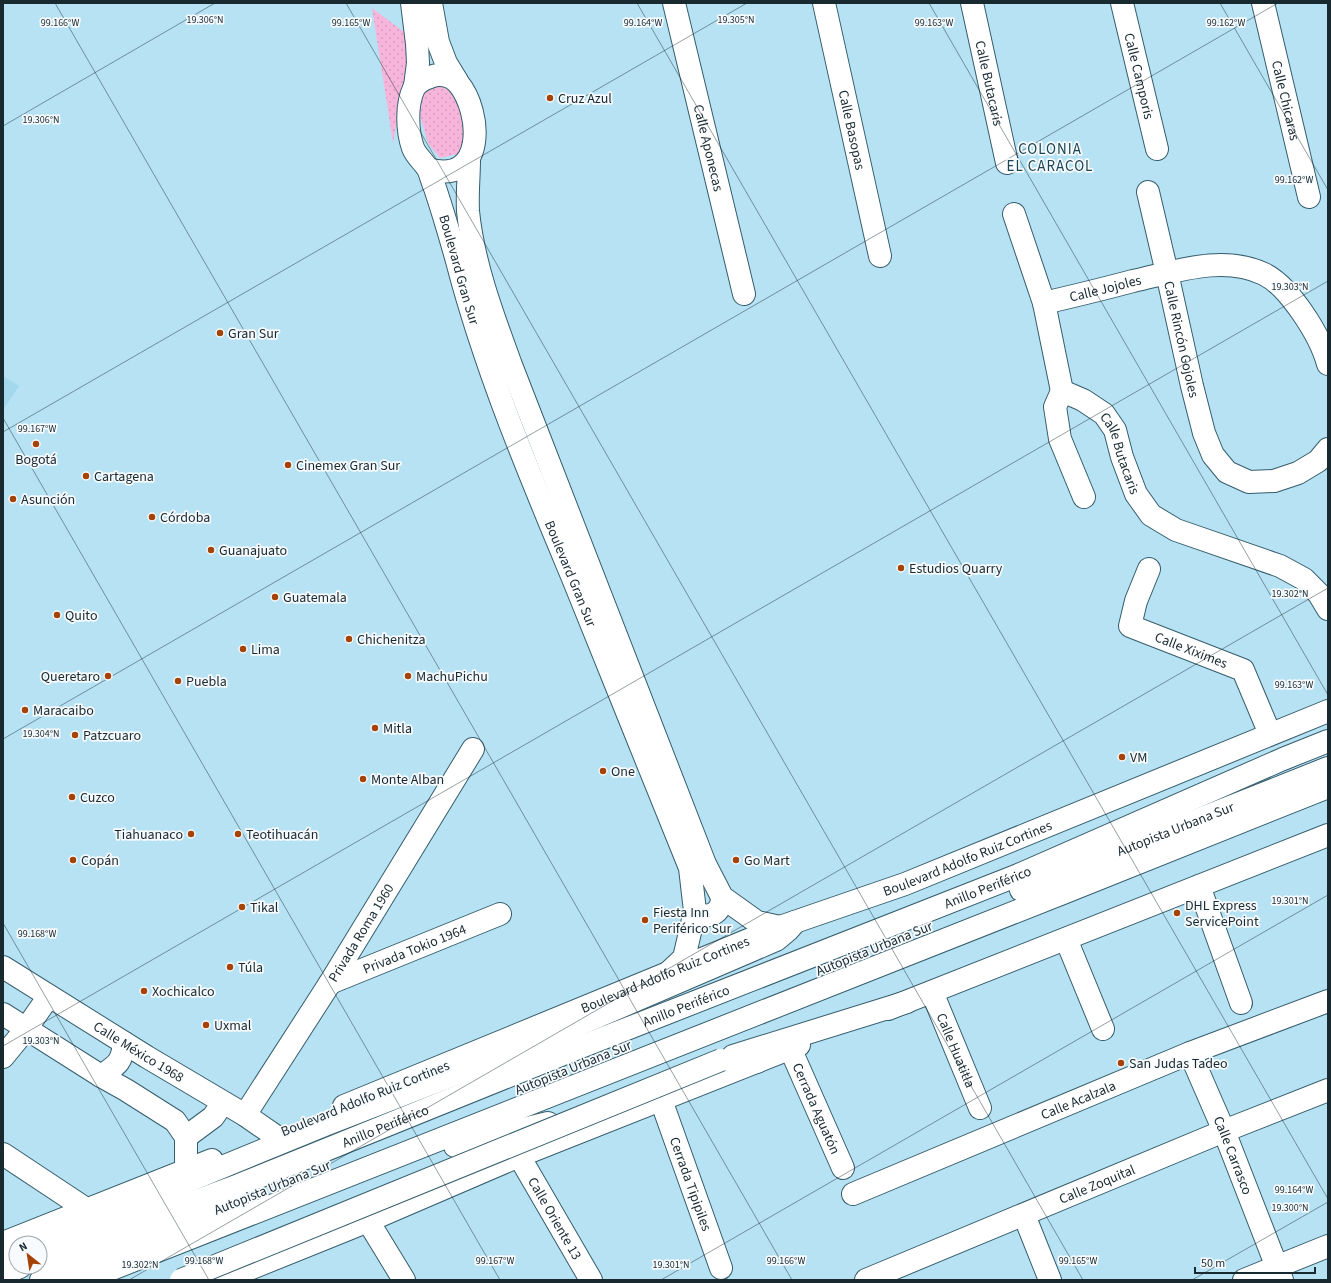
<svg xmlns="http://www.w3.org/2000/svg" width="1331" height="1283" font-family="'Source Sans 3',sans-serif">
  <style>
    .built { fill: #a3d8ed }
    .park { fill: url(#park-dots) }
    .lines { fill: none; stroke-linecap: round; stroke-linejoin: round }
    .minor-casing { stroke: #355d6c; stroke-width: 24 }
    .major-casing { stroke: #355d6c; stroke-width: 24 }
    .highway-casing { stroke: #355d6c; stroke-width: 24 }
    .minor { stroke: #fff; stroke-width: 22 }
    .major { stroke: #fff; stroke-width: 22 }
    .highway { stroke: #fff; stroke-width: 22 }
    .highway-bridge-casing { stroke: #355d6c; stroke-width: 24; stroke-linecap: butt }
    .highway-bridge { stroke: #fff; stroke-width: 22 }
    .ticks { fill: none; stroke: #182930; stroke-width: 1; stroke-opacity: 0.45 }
    .poi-dot { fill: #a54206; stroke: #f7fbfd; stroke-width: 1.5 }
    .labels { text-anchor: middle; stroke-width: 3.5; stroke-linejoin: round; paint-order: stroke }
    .street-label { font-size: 14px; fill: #182930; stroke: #f7fbfd }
    .poi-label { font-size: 14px; fill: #182930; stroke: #f7fbfd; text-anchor: start }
    .neighbourhood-label { font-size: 15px; letter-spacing: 1px; fill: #1c4553; stroke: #f7fbfd }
    .ticks-label { font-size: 10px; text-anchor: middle; fill: #182930; stroke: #f7fbfd; stroke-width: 3.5; stroke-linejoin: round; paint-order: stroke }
  </style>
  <defs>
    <pattern id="park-dots" width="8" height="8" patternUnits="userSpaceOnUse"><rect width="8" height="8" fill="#f8b5db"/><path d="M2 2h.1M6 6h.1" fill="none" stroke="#d49cbc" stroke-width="1.8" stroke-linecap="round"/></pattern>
  </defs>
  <rect width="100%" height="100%" fill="#b6e2f3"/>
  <path class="built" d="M3,376l16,10 -16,24z"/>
  <g class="park">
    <path d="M372,8l32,24 5,20 -16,91z"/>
    <path d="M437,85l12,5 10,13 8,31 -9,20 -18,4 -12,-15 -8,-28 3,-21z"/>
  </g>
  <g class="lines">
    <g class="minor-casing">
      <g id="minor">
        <path d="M412,3l5,41 1,19 -3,23"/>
        <path d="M431,3l7,39 8,21 11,18"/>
        <path id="s1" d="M674,3l70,291"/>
        <path id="s2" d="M824,3l56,253"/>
        <path id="s3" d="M972,3l35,160"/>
        <path id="s4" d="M1122,3l35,146"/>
        <path id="s5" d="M1263,3l46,194"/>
        <path d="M469,159c0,17 -2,35 -1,52 5,52 25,105 43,154l194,499 17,33 35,25 23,5"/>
        <path id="s6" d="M428,169c57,17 55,-56 30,-86 -7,-8 -19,-10 -28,-6 -6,2 -13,6 -16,11 -8,17 -7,43 -1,60 3,8 11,14 15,21 3,6 4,13 7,19 8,24 15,48 22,73 28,108 72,212 115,315 40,97 78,195 118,292l5,43 -11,47 -16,15"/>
        <path id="s7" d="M1148,192l19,81 25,113 12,47 9,22 14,17 22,10 25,-1 24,-8 20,-12 10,-12"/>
        <path d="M1014,214l30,89 18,88"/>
        <path id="s8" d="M1044,303c30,-7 59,-14 89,-22 41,-9 90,-27 131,-7 16,8 28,24 38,38 11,16 21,33 26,52"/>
        <path id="s9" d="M1062,391l21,9 21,14 11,16 7,27 14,37 15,21 25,15 104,36 24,13 15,15 9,15"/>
        <path d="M1062,391l-7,16 5,32 24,58"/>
        <path id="s10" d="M1149,569l-13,32 -6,25 113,44 27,64"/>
        <path d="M1199,886l42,117"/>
        <path d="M695,911c13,10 27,2 27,-14"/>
        <path d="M1066,939l37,90"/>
        <path id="s11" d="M3,967l144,90 98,58 29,20"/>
        <path id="s12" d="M330,983l170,-69"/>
        <path id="s13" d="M932,992l48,116"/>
        <path d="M3,1014l98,62 25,14 49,31 11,16v33"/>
        <path id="s14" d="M790,1048l53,120"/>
        <path id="s15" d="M1190,1053l34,78 58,149"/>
        <path d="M3,1057l23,-28 23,-33"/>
        <path d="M101,1076c16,-11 21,-13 23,-33"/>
        <path id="s16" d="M661,1100l60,168"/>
        <path id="s17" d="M245,1115l85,-132 143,-234"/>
        <path d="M186,1137l27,-20 10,-14"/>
        <path d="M3,1154l83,55"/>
        <path id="s18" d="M519,1156l72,124"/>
        <path id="s19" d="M853,1194l337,-141 138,-52"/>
        <path d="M1024,1215l26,65"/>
        <path d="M368,1221l36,59"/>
        <path id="s20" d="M866,1280l358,-149 104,-41"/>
        <path d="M1244,1280l84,-34"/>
      </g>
    </g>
    <g class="major-casing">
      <g id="major">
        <path d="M888,1009l440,-174"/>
        <path id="s21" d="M344,1106l436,-179 125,-43 423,-173"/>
        <path d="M3,1243l209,-83"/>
        <path d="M222,1280l146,-59 151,-65 280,-111"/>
      </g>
    </g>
    <g class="highway-casing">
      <g id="highway">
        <path id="s22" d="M1021,890l307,-122"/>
        <path d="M733,1056l174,-54"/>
        <path d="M701,1073l8,-3 48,-8"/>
        <path d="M455,1146l93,-23"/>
        <path d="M37,1243l290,-119 216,-84 233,-100 12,-10 7,-8"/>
        <path d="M3,1257l13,-5"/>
        <path id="s23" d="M40,1259l199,-74 339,-137 438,-172 267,-117 45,-18"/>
        <path d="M3,1274l17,-7"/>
        <path d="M41,1280l195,-79"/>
        <path d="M84,1280l979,-387 265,-106"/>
      </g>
    </g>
    <use href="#minor" class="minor"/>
    <use href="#major" class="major"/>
    <use href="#highway" class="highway"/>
    <g class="highway-bridge-casing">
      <path id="highway-bridge" d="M181,1280l540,-220"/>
    </g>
    <use href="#highway-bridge" class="highway-bridge"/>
  </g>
  <path class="ticks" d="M55,3l737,1277M346,3l737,1277M637,3l691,1196M929,3l399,692M1220,3l108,187M3,126l212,-123M3,418l497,862M3,432l744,-429M3,739l1275,-736M3,923l206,357M3,1046l1325,-765M129,1280l1199,-692M661,1280l667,-385M1192,1280l136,-78"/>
  <g class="poi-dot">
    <circle cx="550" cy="98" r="4"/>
    <circle cx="220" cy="333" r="4"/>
    <circle cx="36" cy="444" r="4"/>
    <circle cx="288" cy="465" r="4"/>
    <circle cx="86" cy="476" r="4"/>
    <circle cx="13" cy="499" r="4"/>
    <circle cx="152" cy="517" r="4"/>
    <circle cx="211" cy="550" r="4"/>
    <circle cx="901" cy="568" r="4"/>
    <circle cx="275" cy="597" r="4"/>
    <circle cx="57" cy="615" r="4"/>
    <circle cx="349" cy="639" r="4"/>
    <circle cx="243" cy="649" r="4"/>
    <circle cx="108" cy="676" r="4"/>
    <circle cx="408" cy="676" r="4"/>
    <circle cx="178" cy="681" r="4"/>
    <circle cx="25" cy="710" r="4"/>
    <circle cx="375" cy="728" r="4"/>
    <circle cx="75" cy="735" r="4"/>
    <circle cx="1122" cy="757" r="4"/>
    <circle cx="603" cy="771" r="4"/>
    <circle cx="363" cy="779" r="4"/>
    <circle cx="72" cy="797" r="4"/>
    <circle cx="191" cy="834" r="4"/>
    <circle cx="238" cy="834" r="4"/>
    <circle cx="73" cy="860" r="4"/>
    <circle cx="736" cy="860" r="4"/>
    <circle cx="242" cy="907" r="4"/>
    <circle cx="1177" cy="913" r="4"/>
    <circle cx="645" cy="920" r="4"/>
    <circle cx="230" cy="967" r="4"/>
    <circle cx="144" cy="991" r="4"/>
    <circle cx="206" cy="1025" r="4"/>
    <circle cx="1121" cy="1063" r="4"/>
  </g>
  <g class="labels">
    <g class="street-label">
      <text dy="5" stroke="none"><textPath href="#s4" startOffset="75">Calle Camporis</textPath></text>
      <text dy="5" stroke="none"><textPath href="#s3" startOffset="82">Calle Butacaris</textPath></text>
      <text dy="5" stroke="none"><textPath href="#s5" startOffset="100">Calle Chicaras</textPath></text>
      <text dy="5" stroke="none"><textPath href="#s2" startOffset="130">Calle Basopas</textPath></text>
      <text dy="5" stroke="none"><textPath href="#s1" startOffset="149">Calle Aponecas</textPath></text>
      <text dy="5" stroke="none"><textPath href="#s6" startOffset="368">Boulevard Gran Sur</textPath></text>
      <text dy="5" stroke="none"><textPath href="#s8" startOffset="63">Calle Jojoles</textPath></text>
      <text dy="5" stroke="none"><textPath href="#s7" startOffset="151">Calle Rincón Gojoles</textPath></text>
      <text dy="5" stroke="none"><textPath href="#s9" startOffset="91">Calle Butacaris</textPath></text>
      <text dy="5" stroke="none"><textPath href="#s6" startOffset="692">Boulevard Gran Sur</textPath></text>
      <text dy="5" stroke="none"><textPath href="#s10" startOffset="126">Calle Xiximes</textPath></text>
      <text dy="5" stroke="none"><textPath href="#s22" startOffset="166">Autopista Urbana Sur</textPath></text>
      <text dy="5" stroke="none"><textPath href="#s21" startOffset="671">Boulevard Adolfo Ruiz Cortines</textPath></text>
      <text dy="5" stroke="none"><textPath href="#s23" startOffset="1018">Anillo Periférico</textPath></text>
      <text dy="5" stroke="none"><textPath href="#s17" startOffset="216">Privada Roma 1960</textPath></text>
      <text transform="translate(874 948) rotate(-22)" y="5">Autopista Urbana Sur</text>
      <text dy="5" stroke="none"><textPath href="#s12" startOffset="91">Privada Tokio 1964</textPath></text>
      <text dy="5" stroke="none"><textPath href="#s21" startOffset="347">Boulevard Adolfo Ruiz Cortines</textPath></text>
      <text dy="5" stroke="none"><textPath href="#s23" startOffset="694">Anillo Periférico</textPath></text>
      <text dy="5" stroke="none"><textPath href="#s13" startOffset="63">Calle Huatitla</textPath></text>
      <text dy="5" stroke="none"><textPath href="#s11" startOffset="160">Calle México 1968</textPath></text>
      <text transform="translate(573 1067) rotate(-22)" y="5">Autopista Urbana Sur</text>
      <text transform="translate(365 1098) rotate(-22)" y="5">Boulevard Adolfo Ruiz Cortines</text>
      <text dy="5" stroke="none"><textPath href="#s19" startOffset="244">Calle Acalzala</textPath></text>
      <text dy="5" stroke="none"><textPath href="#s14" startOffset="66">Cerrada Aguatón</textPath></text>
      <text dy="5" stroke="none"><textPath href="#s23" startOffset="370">Anillo Periférico</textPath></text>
      <text dy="5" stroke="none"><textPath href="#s15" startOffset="111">Calle Carrasco</textPath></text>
      <text dy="5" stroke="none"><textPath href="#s16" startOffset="89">Cerrada Tipipiles</textPath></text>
      <text dy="5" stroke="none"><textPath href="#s20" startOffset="250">Calle Zoquital</textPath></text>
      <text transform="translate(272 1187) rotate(-22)" y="5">Autopista Urbana Sur</text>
      <text dy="5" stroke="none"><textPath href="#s18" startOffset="72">Calle Oriente 13</textPath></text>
    </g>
    <g class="poi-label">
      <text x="558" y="103">Cruz Azul</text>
      <text x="228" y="338">Gran Sur</text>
      <text x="36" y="464" text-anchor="middle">Bogotá</text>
      <text x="296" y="470">Cinemex Gran Sur</text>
      <text x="94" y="481">Cartagena</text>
      <text x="21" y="504">Asunción</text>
      <text x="160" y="522">Córdoba</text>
      <text x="219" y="555">Guanajuato</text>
      <text x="909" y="573">Estudios Quarry</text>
      <text x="283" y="602">Guatemala</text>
      <text x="65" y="620">Quito</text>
      <text x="357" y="644">Chichenitza</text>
      <text x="251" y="654">Lima</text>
      <text x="100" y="681" text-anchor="end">Queretaro</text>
      <text x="416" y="681">MachuPichu</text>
      <text x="186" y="686">Puebla</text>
      <text x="33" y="715">Maracaibo</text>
      <text x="383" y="733">Mitla</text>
      <text x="83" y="740">Patzcuaro</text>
      <text x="1130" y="762">VM</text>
      <text x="611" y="776">One</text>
      <text x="371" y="784">Monte Alban</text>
      <text x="80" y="802">Cuzco</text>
      <text x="183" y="839" text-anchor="end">Tiahuanaco</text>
      <text x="246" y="839">Teotihuacán</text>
      <text x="81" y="865">Copán</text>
      <text x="744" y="865">Go Mart</text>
      <text x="1185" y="910">DHL Express<tspan x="1185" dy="16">ServicePoint</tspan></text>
      <text x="250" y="912">Tikal</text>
      <text x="653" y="917">Fiesta Inn<tspan x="653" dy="16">Periférico Sur</tspan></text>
      <text x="238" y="972">Túla</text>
      <text x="152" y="996">Xochicalco</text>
      <text x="214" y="1030">Uxmal</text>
      <text x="1129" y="1068">San Judas Tadeo</text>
    </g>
    <g class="neighbourhood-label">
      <text x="1050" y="154">COLONIA<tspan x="1050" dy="17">EL CARACOL</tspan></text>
    </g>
  </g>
  <g class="ticks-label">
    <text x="205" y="23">19.306°N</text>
    <text x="736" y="23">19.305°N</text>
    <text x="60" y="26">99.166°W</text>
    <text x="351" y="26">99.165°W</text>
    <text x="643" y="26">99.164°W</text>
    <text x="934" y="26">99.163°W</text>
    <text x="1226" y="26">99.162°W</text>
    <text x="41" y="123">19.306°N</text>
    <text x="1294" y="183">99.162°W</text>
    <text x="1290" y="290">19.303°N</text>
    <text x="37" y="432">99.167°W</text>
    <text x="1290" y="597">19.302°N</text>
    <text x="1294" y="688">99.163°W</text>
    <text x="41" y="737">19.304°N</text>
    <text x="1290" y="904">19.301°N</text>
    <text x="37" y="937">99.168°W</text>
    <text x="41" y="1044">19.303°N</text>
    <text x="1294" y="1193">99.164°W</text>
    <text x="1290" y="1211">19.300°N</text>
    <text x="204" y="1264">99.168°W</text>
    <text x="495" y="1264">99.167°W</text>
    <text x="786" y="1264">99.166°W</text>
    <text x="1078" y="1264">99.165°W</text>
    <text x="140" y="1268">19.302°N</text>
    <text x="671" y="1268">19.301°N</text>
  </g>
  <rect width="1331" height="1283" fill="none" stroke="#182930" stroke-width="8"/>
  <g transform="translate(28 1255) rotate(330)"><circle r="19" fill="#f7fbfd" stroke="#9ea7ab"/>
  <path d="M0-3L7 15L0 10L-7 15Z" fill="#a54206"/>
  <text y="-6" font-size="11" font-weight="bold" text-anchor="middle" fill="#182930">N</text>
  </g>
  <path d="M1195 1267v6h120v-6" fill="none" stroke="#182930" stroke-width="2"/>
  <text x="1201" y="1267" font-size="12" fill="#182930" stroke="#f7fbfd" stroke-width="3" paint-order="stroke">50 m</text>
</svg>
